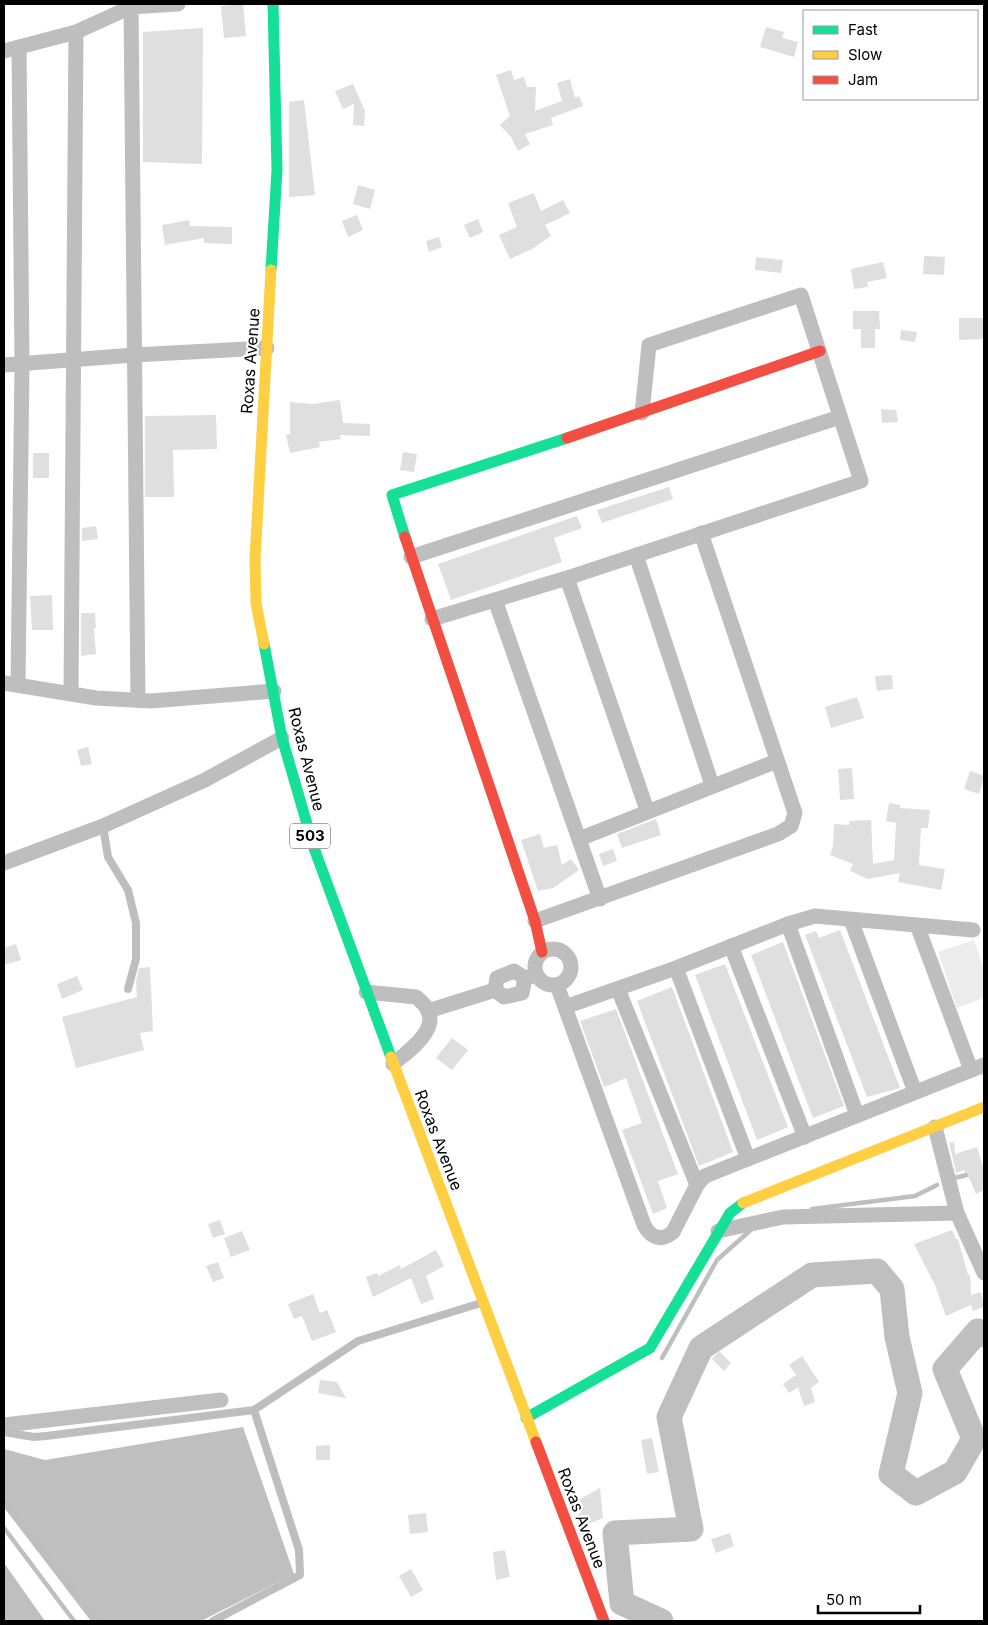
<svg xmlns="http://www.w3.org/2000/svg" width="988" height="1625" font-family="Inter,sans-serif">
  <style>
    .green { fill: #ececec }
    .water { fill: #bfbfbf }
    .lines { fill: none; stroke-linecap: round; stroke-linejoin: round }
    .stream { stroke: #bfbfbf; stroke-width: 4.5 }
    .canal { stroke: #bfbfbf; stroke-width: 15 }
    .river { stroke: #bfbfbf; stroke-width: 25 }
    .building { fill: #dfdfdf }
    .lane { stroke: #bebebe; stroke-width: 8 }
    .street { stroke: #bebebe; stroke-width: 15 }
    .fast { stroke: #16e098; stroke-width: 11 }
    .slow { stroke: #ffcf43; stroke-width: 11 }
    .jam { stroke: #f24e42; stroke-width: 11 }
    .labels { text-anchor: middle; stroke-width: 4.5; stroke-linejoin: round; paint-order: stroke }
    .shield { fill: #fff; stroke: #4c4c4c; stroke-width: 1 }
    .shield-label { font-size: 15px; font-weight: bold; fill: #000 }
    .street-label { font-size: 16px; fill: #000; stroke: #fff }
  </style>
  <rect width="100%" height="100%" fill="#fff"/>
  <path class="green" d="M974,940l10,29v29l-27,10 -19,-56z"/>
  <g class="water">
    <path d="M243,1427l51,147 -93,47h-101l-96,-126v-46l41,11z"/>
    <path d="M4,1563l41,58h-41z"/>
  </g>
  <g class="lines">
    <g class="stream">
      <path d="M954,1178l30,-7"/>
      <path d="M812,1209l103,-13 22,-11"/>
      <path d="M662,1358l55,-98 36,-32"/>
      <path d="M4,1528l70,93"/>
    </g>
    <path class="canal" d="M4,1425l217,-25"/>
    <path class="river" d="M661,1621l-39,-18 -7,-70 76,-4 -22,-112 32,-69 111,-73 65,-4 15,18 5,48 13,56 -19,81 25,19 39,-21 19,-33 -29,-70 33,-38 6,4"/>
  </g>
  <g class="building">
    <path d="M243,4l3,32 -22,2 -3,-32z"/>
    <path d="M766,27l18,5 -2,6 16,4 -4,15 -34,-10z"/>
    <path d="M203,28l-1,136 -59,-2v-130z"/>
    <path d="M511,70l3,10 10,-3 3,10h9l-1,24 27,-10 -5,-18 13,-4 5,19 4,-2 4,10 -32,12 2,7 -28,9 5,10 -12,7 -7,-14 -11,-12 10,-9 -14,-41z"/>
    <path d="M353,84l12,27 -1,15 -11,-1 1,-21 -11,5 -8,-18z"/>
    <path d="M304,100l11,95 -26,2v-95z"/>
    <path d="M358,185l17,5 -5,19 -17,-5z"/>
    <path d="M534,193l7,18 22,-11 7,13 -25,12 6,11 -19,13 -22,10 -11,-24 18,-8 -9,-24z"/>
    <path d="M357,215l6,15 -15,7 -6,-16z"/>
    <path d="M478,219l5,13 -13,6 -6,-13z"/>
    <path d="M189,220l1,6 42,1v17l-28,-1v-5l-39,7 -3,-20z"/>
    <path d="M439,237l3,10 -13,5 -3,-11z"/>
    <path d="M924,256l21,1 -1,18 -21,-1z"/>
    <path d="M756,257l27,3 -2,13 -26,-3z"/>
    <path d="M883,262l4,16 -20,4 1,5 -14,2 -3,-20z"/>
    <path d="M853,311h26l1,18h-5v19h-14v-19h-8z"/>
    <path d="M959,318h25v21l-25,1z"/>
    <path d="M901,330l16,2 -2,10 -15,-2z"/>
    <path d="M340,400l3,23 27,1v12l-30,-1 1,4 -22,3 1,5 -30,6 -4,-18 4,-1v-32l23,2z"/>
    <path d="M881,409l15,1 2,12 -16,1z"/>
    <path d="M216,415l1,34 -44,1 1,47h-29v-81z"/>
    <path d="M403,452l14,2 -3,18 -14,-2z"/>
    <rect x="33" y="453" width="16" height="25"/>
    <path d="M669,487l4,12 -71,24 -5,-13z"/>
    <path d="M577,516l5,12 -28,10 8,24 -111,38 -13,-36z"/>
    <path d="M96,526l2,13 -16,2v-13z"/>
    <path d="M52,595l1,35h-21l-2,-34z"/>
    <path d="M81,613h14l1,15h-2l2,26 -15,2z"/>
    <path d="M892,675l1,14 -16,2 -2,-15z"/>
    <path d="M857,697l7,21 -33,10 -6,-21z"/>
    <path d="M88,747l4,17 -11,2 -4,-16z"/>
    <path d="M852,768l2,31 -14,1 -2,-31z"/>
    <path d="M970,771l14,5 -5,18 -15,-5z"/>
    <path d="M889,803l11,2v3l30,2 -2,18h-7l-2,37 26,4 -4,21 -43,-8 2,-9 -32,6 -18,-8 3,-7 -23,-9 3,-9 1,-22 15,1v-4l22,-1 2,44 21,-4 2,-37 -10,-2z"/>
    <path d="M656,819l5,16 -39,13 -5,-14z"/>
    <path d="M540,834l4,14 13,-3 5,20 9,-6 8,11 -26,18 -15,3 -17,-51z"/>
    <path d="M613,849l4,12 -14,5 -4,-12z"/>
    <path d="M840,930l60,158 -33,9 -62,-162 11,-4 3,7z"/>
    <path d="M783,942l61,164 -31,12 -62,-163z"/>
    <path d="M16,944l5,16 -17,5v-17z"/>
    <path d="M725,964l63,163 -31,13 -62,-165z"/>
    <path d="M150,967l3,64 -13,2 4,17 -68,18 -14,-51 75,-20 -1,-15 3,-14z"/>
    <path d="M77,976l6,14 -21,9 -5,-15z"/>
    <path d="M672,987l61,165 -34,14 -62,-165z"/>
    <path d="M616,1009l62,165 -20,7 9,27 -14,6 -31,-84 20,-7 -16,-45 -22,9 -24,-66z"/>
    <path d="M452,1038l16,12 -16,20 -16,-12z"/>
    <path d="M954,1142l1,12 22,-7 7,23v20l-8,4 -9,-21h-2l-1,-3 -7,3 1,7 -9,-37z"/>
    <path d="M220,1220l5,14 -12,4 -5,-14z"/>
    <path d="M952,1230l4,9h2l10,36 2,-1 1,21 10,-3 3,15 -11,4 -2,-6 -25,11 -11,-31 -21,-41z"/>
    <path d="M242,1231l8,19 -19,7 -7,-19z"/>
    <path d="M436,1250l8,16 -18,10 8,23 -13,5 -10,-26 -38,19 -7,-20 11,-4 1,3 22,-11 1,4z"/>
    <path d="M218,1262l6,16 -11,4 -7,-16z"/>
    <path d="M313,1294l7,19 7,-3 9,22 -24,9 -10,-25 -8,3 -6,-15z"/>
    <path d="M719,1351l12,12 -7,8 -12,-12z"/>
    <path d="M802,1356l17,26 -8,6 4,14 -11,4 -6,-19 -9,6 -6,-9 13,-9 -7,-10z"/>
    <path d="M320,1380l17,2 9,16 -28,-5z"/>
    <path d="M652,1438l7,34 -12,2 -6,-34z"/>
    <path d="M330,1445v15h-14v-14z"/>
    <path d="M600,1488l3,30 -20,8 -5,-12 3,-1 -6,-11z"/>
    <path d="M426,1513l2,19 -18,2 -2,-19z"/>
    <path d="M730,1533l4,13 -18,7 -5,-14z"/>
    <path d="M505,1550l5,27 -14,3 -3,-28z"/>
    <path d="M411,1569l12,21 -12,7 -12,-21z"/>
  </g>
  <g class="lines">
    <g class="lane">
      <path d="M103,826l5,31 20,33 8,33v36l-8,30"/>
      <path d="M4,1432l30,5 12,-1 208,-26 104,-69 123,-38"/>
      <path d="M4,1501l92,120"/>
      <path d="M213,1621l87,-46 -1,-25 -45,-140"/>
    </g>
    <g class="street">
      <path d="M4,51l72,-19 55,-25"/>
      <path d="M4,365l130,-10 133,-7"/>
      <path d="M636,555l76,230"/>
      <path d="M411,557l429,-140"/>
      <path d="M567,578l80,232"/>
      <path d="M495,600l105,299"/>
      <path d="M432,619l135,-41 294,-97 -60,-186 -152,50 -7,68"/>
      <path d="M4,683l92,15 55,3 123,-10"/>
      <path d="M18,685l4,-320 -3,-318"/>
      <path d="M71,693l5,-661"/>
      <path d="M138,700l-7,-693 47,-3"/>
      <path d="M579,839l198,-78"/>
      <path d="M4,863l99,-37 102,-46 77,-42"/>
      <path d="M851,920l64,172"/>
      <path d="M535,921l243,-87 13,-8 4,-13 -94,-280"/>
      <path d="M788,924l69,191"/>
      <path d="M917,925l54,145"/>
      <path d="M731,946l74,191"/>
      <circle cx="553" cy="967" r="18"/>
      <path d="M676,968l72,191"/>
      <path d="M557,985l87,240c7,13 17,17 29,7l24,-47 8,-9 279,-111"/>
      <path d="M618,989l79,196"/>
      <path d="M495,990l2,-12 17,-7 11,7 11,-3"/>
      <path d="M495,990l9,7 18,-4 3,-15"/>
      <path d="M366,992l50,5c34,26 -3,50 -23,67"/>
      <path d="M565,1007l111,-39 112,-44 27,-8 158,14"/>
      <path d="M428,1011l67,-21"/>
      <path d="M935,1127l22,86 27,60"/>
      <path d="M718,1231l65,-14 174,-4"/>
    </g>
    <g class="fast">
      <path d="M271,270l6,-100 -4,-166"/>
      <path d="M405,537l-13,-42 175,-57"/>
      <path d="M264,644l18,94 32,110 77,209"/>
      <path d="M526,1418l124,-70 80,-135 13,-10"/>
    </g>
    <g class="slow">
      <path d="M264,644l-8,-41 -1,-44 16,-289"/>
      <path d="M391,1057l145,385"/>
      <path d="M743,1203l241,-96"/>
    </g>
    <g class="jam">
      <path d="M567,438l253,-87"/>
      <path d="M405,537l130,384 7,31"/>
      <path d="M536,1442l68,179"/>
    </g>
  </g>
  <g class="labels">
    <rect class="shield" x="290" y="823.5" width="40" height="25" rx="4"/>
    <g class="shield-label">
      <text x="310" y="841">503</text>
    </g>
    <g class="street-label">
      <text transform="translate(250 361) rotate(-86)" y="6">Roxas Avenue</text>
      <text transform="translate(307 759) rotate(76)" y="6">Roxas Avenue</text>
      <text transform="translate(439 1140) rotate(69)" y="6">Roxas Avenue</text>
      <text transform="translate(582 1518) rotate(69)" y="6">Roxas Avenue</text>
    </g>
  </g>
  <rect width="988" height="1625" fill="none" stroke="#000000" stroke-width="10"/>
  <rect x="803" y="10" width="175" height="90" fill="#ffffff" stroke="#999999"/>
  <rect x="813" y="26" width="25" height="8" fill="#16e098" stroke="#999999"/>
  <text x="848" y="35" font-size="15" fill="#000000">Fast</text>
  <rect x="813" y="51" width="25" height="8" fill="#ffcf43" stroke="#999999"/>
  <text x="848" y="60" font-size="15" fill="#000000">Slow</text>
  <rect x="813" y="76" width="25" height="8" fill="#f24e42" stroke="#999999"/>
  <text x="848" y="85" font-size="15" fill="#000000">Jam</text>
  <path d="M818 1605v8h102v-8" fill="none" stroke="#000000" stroke-width="2.5"/>
  <text x="826" y="1605" font-size="15" fill="#000000" stroke="#ffffff" stroke-width="4" paint-order="stroke">50 m</text>
</svg>
